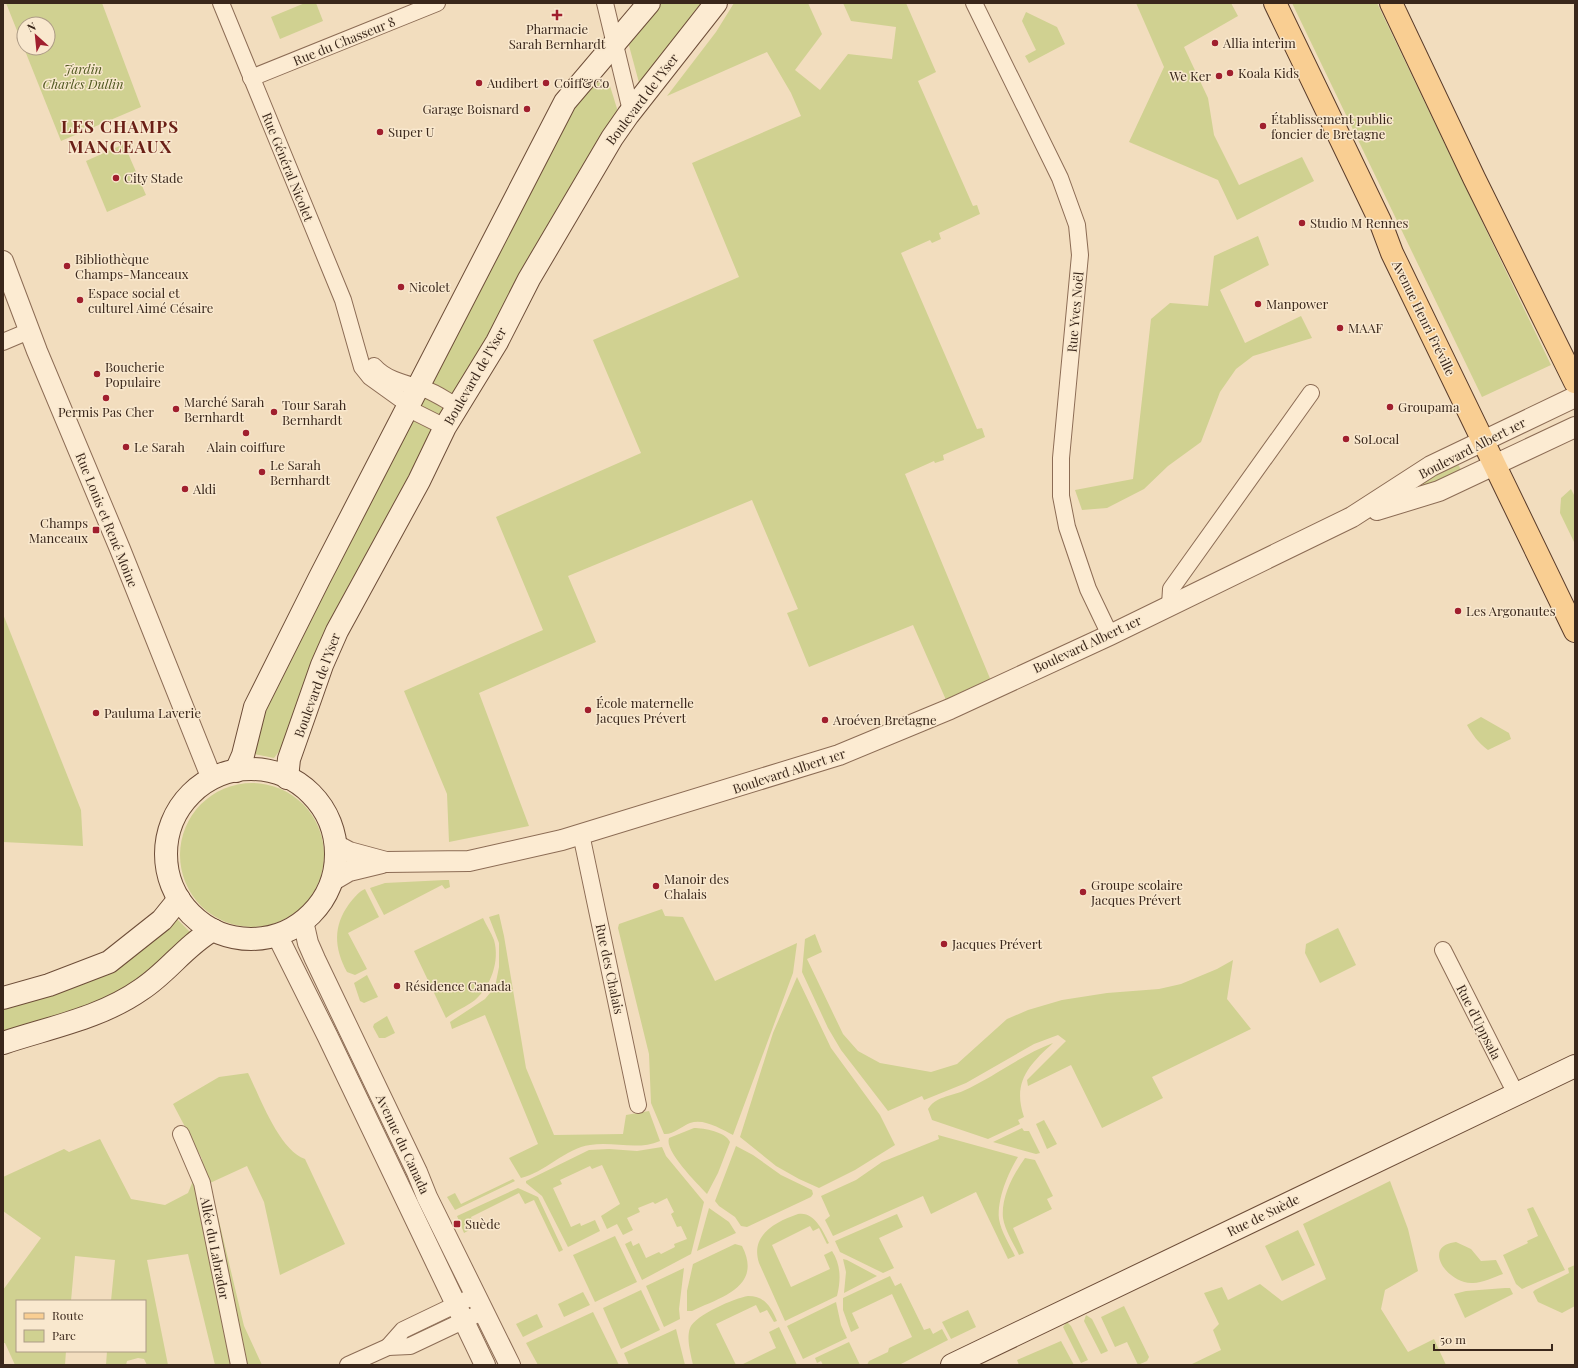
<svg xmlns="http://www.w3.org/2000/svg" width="1578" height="1368" font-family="'Playfair Display',serif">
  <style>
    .green { fill: #d0d191; fill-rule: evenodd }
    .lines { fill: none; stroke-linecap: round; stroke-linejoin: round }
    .minor-casing { stroke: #8c6c55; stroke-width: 18 }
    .tertiary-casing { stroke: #8c6c55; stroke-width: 22 }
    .secondary-casing { stroke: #6d4d38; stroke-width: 24 }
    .primary-casing { stroke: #593b2a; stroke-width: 24 }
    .minor { stroke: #fcebd2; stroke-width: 16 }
    .tertiary { stroke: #fcebd2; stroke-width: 20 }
    .secondary { stroke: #fcebd2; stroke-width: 22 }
    .primary { stroke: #f9ce92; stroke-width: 22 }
    .poi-dot { fill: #a01f2e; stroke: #f9e8ce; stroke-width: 1.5 }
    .labels { text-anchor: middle; stroke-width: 3; stroke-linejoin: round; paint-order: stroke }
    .poi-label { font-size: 13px; fill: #3a271b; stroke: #f9e8ce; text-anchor: start }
    .street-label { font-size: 13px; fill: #3a271b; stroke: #f9e8ce }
    .park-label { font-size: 13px; font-style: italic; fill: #505820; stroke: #f9e8ce }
    .district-label { font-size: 17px; font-weight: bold; letter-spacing: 1px; fill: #6a1f16; stroke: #f9e8ce }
  </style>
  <rect width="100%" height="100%" fill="#f2ddbe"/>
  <g class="green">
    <path d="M6,3h96l39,104 -80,34zM24,24h24v24h-24z"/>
    <path d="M305,3h11l7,18 -43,18 -9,-22z"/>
    <path d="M661,3h48l-68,87 -13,-48z"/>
    <path d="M734,3h74l14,31 -27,36 25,20 28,-36 44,5 4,-32 -45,-6 -8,-18h63l30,69 -18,9 55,125 4,-1 3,9 -41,19 2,6 -9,4 -2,-3 -29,13 76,176 5,-1 3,9 -42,18 1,5 -9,3 -1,-2 -29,13 89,214 -44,21 -37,-84 -104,42 -22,-54 11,-4 -46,-109 -184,76 28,66 -117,51 50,133 -80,16 -2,-48 -43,-103 139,-61 -47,-113 145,-64 -48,-113 146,-63 -47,-114 109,-47 -10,-23 -24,-41 -100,44 49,-64z"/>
    <path d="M1136,3h95l7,13 -54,31 24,51 6,37 25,50 63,-28 12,24 -77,39 -19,-40 -89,-38 35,-75z"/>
    <path d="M1292,3h85l174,362 -69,32z"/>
    <path d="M1026,12l31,15 8,17 -36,19 -4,-7 11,-6 -14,-29z"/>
    <path d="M603,82l7,4 9,29 -330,623 -15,20 -20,-4 9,-43 311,-603 20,-25z"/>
    <path d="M124,144l22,51 -39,17 -21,-51z"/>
    <path d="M1258,236l11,29 -49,25 25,53 56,-27 11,22 -59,18 -17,13 -16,23 -19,50 -33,24 -24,23 -37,19 -25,2 -7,-20 58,-11 18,-160 19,-16 38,3 6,-50z"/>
    <path d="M1457,462l6,12 -57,20 28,-21z"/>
    <path d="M1571,489l4,8v47l-15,-31 1,-15z"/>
    <path d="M3,614l78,196 2,36 -80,-4z"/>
    <path d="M1481,717l28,16 2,6 -23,11c-9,-6 -16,-16 -21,-25z"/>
    <circle cx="252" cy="855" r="72"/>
    <path d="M445,880h4l1,7 -5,2 -3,-4 -58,30 -14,-27 15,-5z"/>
    <path d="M365,889l14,28 -31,16 19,36 -12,6 -8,-3c-13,-24 -14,-46 2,-68 5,-6 9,-12 16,-15z"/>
    <path d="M662,909l3,7 18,1 32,64 82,-38 -4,30 -60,162c-12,-6 -29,-17 -43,-12 -8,3 -17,12 -26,11l-13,-31 -2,-49 -31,-126 1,-4z"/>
    <path d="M499,914l5,22 22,132 28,67 69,-1 3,-19 23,-4 11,30c-23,10 -46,0 -70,4 -24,3 -46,28 -69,33l-12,-20 29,-14 -53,-129 -33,14 -2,-7 35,-23 10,-12 4,-20v-24l-10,-26z"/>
    <path d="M175,917l16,16 -68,59 -35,17 -85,27v-27l75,-23z"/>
    <path d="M483,918c3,7 8,14 11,22 6,21 -3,46 -19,60 -9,7 -20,11 -29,18l-32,-67z"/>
    <path d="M1338,928l18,37 -36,18 -15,-30 1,-9z"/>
    <path d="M815,934l7,18 -15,7 36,75 15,17 22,12 51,9 26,-8 50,-45 21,-9 34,-10 45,-7 52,-4 22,-5 36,-15 16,-9 -6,39 24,30 -99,48 11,21 -61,30 -31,-63 -43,21 -1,-6 39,-39 -8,-6 -24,9 -68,39 -42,17 -2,-4 -34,15 -47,-61 -13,-22 -26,-56 3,-33z"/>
    <path d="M367,975l11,22 -14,6 -4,-2 -6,-18z"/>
    <path d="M797,977l34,71 49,67 15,30 -40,25 -36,18 -20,-9 -23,-13 -36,-29 33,-104z"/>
    <path d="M387,1016l8,17 -10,5h-6l-6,-11 1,-3z"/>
    <path d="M1053,1043c-24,22 -41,39 -29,74l-6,3 2,4 -32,15 -56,-19 -4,-11c7,-12 23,-13 35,-18 31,-14 58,-36 90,-48z"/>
    <path d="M248,1073c12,24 31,77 57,86l40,85 -65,31 -16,-73 -17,-36 -37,17 34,143 18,39h-47l-27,-111 -41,6 21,105h-21l-3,-6 -6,-1 -11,3 -1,4h-20l1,-14h38v-50h-34l4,-41 -40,-4 -4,45h-54v50h49l-1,14h-50l-10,-22h-2v-53l38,-52 -38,-27v-34l61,-28 5,3 31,-13 31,60 34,6 23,-12 14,-34 -29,-55 46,-27z"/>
    <path d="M1044,1120l13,24 -10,5 -11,-25z"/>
    <path d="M694,1128c10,0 32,4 36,14l-12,31 -11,21c-10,-11 -43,-43 -38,-56z"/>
    <path d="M1022,1128l2,3h5l11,22 -4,1 -43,-12z"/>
    <path d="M938,1135l80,22c-10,16 -21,42 -19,62 2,13 11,26 16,37l-7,3 -32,-67 -45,22 -8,-18 -90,40 -8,-16 5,-4 -9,-20 35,-16 26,-18 57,-23z"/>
    <path d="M736,1146l17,9 28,20 31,15 1,4 -2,3 -64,30 -6,-1 -6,-9 -16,-11 -4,-5z"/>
    <path d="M662,1147l4,9 38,46 -13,52 -49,26 -17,-36 6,-3 2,5 6,-3 7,15 13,-6 2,2 14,-7 -1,-3 13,-5 -6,-13 -4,1 -6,-13 3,-2 -7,-14 -12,6 -2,-2 -15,6 2,4 -13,6 6,12 -10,5 -6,-11 -10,5 -6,-13 19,-12 -18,-39 -10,4 -2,-3 -30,14 2,4 -9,4 18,39 9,-4 1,3 14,-6 5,11 -32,16 -26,-51 -16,-13v-2l63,-31 20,-1 28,2z"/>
    <path d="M1025,1158l10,2 18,36 -6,3 5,10 -39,19 11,25 -5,2c-5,-11 -14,-24 -16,-37 -2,-21 10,-43 22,-60z"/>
    <path d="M513,1179l2,2 -60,29 -8,-13 8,-4 6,11z"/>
    <path d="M1390,1181l18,48 10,42 -33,19 -4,19 27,43 26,-13 12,26h-256l31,-15 -8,-20 6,-6 -15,-31 18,-6 6,13 32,-16 22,17 44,-22 -23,-55z"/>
    <path d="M518,1188l20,9 25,53 -4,2 -25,-52 -9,4 -6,-11 -48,24 4,10 -11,6 -7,-17z"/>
    <path d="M1533,1207l32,63 -43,19 -6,-5 -13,-29 25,-12 -1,-2 11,-5 -11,-27z"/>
    <path d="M709,1208l20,14 7,11 -39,18z"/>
    <path d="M798,1214c16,-3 25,17 31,29l-2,1 -8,-16 -6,3 -3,-5 -38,19 19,42 39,-18 -6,-14 8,-4c9,14 9,29 5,45l-52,25 -26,-58c-9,-28 16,-41 39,-49z"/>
    <path d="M897,1214l6,13 -24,11 15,30 -11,5 -43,-21 -5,-11z"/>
    <path d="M1298,1230l17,35 -33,16 -17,-35z"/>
    <path d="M615,1236l22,46 -42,20 -22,-47z"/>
    <path d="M1456,1242l15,7 10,12 15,-1 7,14c-9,3 -21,9 -30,9 -24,2 -53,-37 -17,-41z"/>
    <path d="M735,1244l7,2c21,41 -21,51 -50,65h-5v-20l6,-27z"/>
    <path d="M843,1259l4,1 30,16 -33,17 2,-21z"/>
    <path d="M1575,1265v41l-13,7 -24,-11 -5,-10 2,-2 34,-17 -1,-5z"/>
    <path d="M684,1268l-5,41 1,10 -16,8 -18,-41z"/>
    <path d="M890,1276l5,10 6,-3 23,47 6,-2 3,6 9,-5 6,11 -49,25h-32l2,-4 19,-9 1,-4 23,-11 -20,-43 -40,19 7,15 -8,4 -8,-22v-12z"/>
    <path d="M1505,1288h5l3,6 -48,24 -11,-24 12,-3z"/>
    <path d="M641,1290l19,40 -39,19 -18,-41z"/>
    <path d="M583,1292l7,13 -26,12 -6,-13z"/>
    <path d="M748,1296c17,0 23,11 29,25l-3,1 -7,-12 -7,3 -4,-8 -40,19 20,41h-43c-2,-10 -7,-26 -3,-37 5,-13 45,-30 58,-32z"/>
    <path d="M836,1302l5,23 6,13 -44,21 -16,-33z"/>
    <path d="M1124,1306l25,51 -2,4 -9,4 -11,-23 -12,5 -14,-30z"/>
    <path d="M968,1310l8,17 -25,12 -9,-17z"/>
    <path d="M593,1312l26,53h-81l-12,-22z"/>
    <path d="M537,1314l6,13 -20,10 -7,-13z"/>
    <path d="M1086,1315l6,4 16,32 -7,3 -17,-33z"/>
    <path d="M1067,1322l4,4 17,34 -7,3 -18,-36z"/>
    <path d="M779,1327l18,38h-56l35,-17 -7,-16z"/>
    <path d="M676,1329l9,36h-56l-5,-12z"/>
    <path d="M1061,1341l13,24h-55l-2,-5z"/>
    <path d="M849,1342l11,23h-37l-2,-4 -4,2 -2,-5z"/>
  </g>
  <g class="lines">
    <g class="minor-casing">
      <g id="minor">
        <path d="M221,3l122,297 19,67 8,10 32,23 5,8 38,19"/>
        <path d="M605,3l26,108"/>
        <path d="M974,3l86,175 17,47 3,30 -19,203v38l6,31 21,62 22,46"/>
        <path d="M251,78l186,-75"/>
        <path d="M3,342l26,-11"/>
        <path d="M374,366c12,14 33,18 50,23 11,3 23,12 34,18"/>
        <path d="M1170,605l1,-16 140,-196"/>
        <path d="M581,834l57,271"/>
        <path d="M1443,950l73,144"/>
        <path d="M181,1134l21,49 37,182"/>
        <path d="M388,1347l15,-17 73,-35"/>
        <path d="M348,1365l40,-18 22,-1 74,-35"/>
      </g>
    </g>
    <g class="tertiary-casing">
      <g id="tertiary">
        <path d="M3,261l34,90 83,198 92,230"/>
        <path d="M1377,510l62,-19 136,-64"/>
        <path d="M336,845l13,7 37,10 83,-1 93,-21 277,-85 111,-46 160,-74 242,-118 79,-51 144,-69"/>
        <path d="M332,881l17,-10 33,-8"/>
        <path d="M303,921l5,22 7,16 102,213 10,25 83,168"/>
        <path d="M277,935l50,100 158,330"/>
      </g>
    </g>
    <g class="secondary-casing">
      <g id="secondary">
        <circle cx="251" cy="854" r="85"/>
        <path d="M236,771l7,-16 12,-48 64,-128 246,-477 84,-99"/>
        <path d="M287,778l2,-19 33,-94 15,-34 82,-150 26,-54 52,-85 32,-63 83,-141 16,-23 88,-112"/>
        <path d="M3,998l46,-13 60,-23 53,-42 17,-21"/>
        <path d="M3,1043c48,-16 98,-25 139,-54 26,-17 44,-44 71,-59"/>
        <path d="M952,1365l623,-299"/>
      </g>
    </g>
    <g class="primary-casing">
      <g id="primary">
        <path d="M1275,3l105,218 12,32 183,378"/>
        <path d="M1391,3l83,175 101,204"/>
      </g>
    </g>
    <use href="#minor" class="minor"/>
    <use href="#tertiary" class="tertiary"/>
    <use href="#secondary" class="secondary"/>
    <use href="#primary" class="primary"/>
  </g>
  <g class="poi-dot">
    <path d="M555 9h4v4h4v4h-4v4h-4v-4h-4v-4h4z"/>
    <circle cx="1215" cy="43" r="4"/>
    <circle cx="1230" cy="73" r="4"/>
    <circle cx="1219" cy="76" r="4"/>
    <circle cx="479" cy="83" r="4"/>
    <circle cx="546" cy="83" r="4"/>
    <circle cx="527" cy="109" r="4"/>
    <circle cx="1263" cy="126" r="4"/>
    <circle cx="380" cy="132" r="4"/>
    <circle cx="116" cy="178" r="4"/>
    <circle cx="1302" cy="223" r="4"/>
    <circle cx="67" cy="266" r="4"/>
    <circle cx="401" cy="287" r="4"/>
    <circle cx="80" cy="300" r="4"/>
    <circle cx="1258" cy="304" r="4"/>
    <circle cx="1340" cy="328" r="4"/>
    <circle cx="97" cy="374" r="4"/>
    <circle cx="106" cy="398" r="4"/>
    <circle cx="1390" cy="407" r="4"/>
    <circle cx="176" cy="409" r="4"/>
    <circle cx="274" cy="412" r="4"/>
    <circle cx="246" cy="433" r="4"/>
    <circle cx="1346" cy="439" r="4"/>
    <circle cx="126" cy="447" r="4"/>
    <circle cx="262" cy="472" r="4"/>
    <circle cx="185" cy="489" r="4"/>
    <rect x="92" y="526" width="8" height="8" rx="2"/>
    <circle cx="1458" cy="611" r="4"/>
    <circle cx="588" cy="710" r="4"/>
    <circle cx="96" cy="713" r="4"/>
    <circle cx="825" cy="720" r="4"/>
    <circle cx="656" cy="886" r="4"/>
    <circle cx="1083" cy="892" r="4"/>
    <circle cx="944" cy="944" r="4"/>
    <circle cx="397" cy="986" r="4"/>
    <rect x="453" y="1220" width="8" height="8" rx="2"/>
  </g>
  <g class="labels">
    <g class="poi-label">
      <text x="557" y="34" text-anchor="middle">Pharmacie<tspan x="557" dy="15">Sarah Bernhardt</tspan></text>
      <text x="1223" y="48">Allia interim</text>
      <text x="1238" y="78">Koala Kids</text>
      <text x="1211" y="81" text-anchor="end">We Ker</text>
      <text x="487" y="88">Audibert</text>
      <text x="554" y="88">Coiff&amp;Co</text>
      <text x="519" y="114" text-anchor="end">Garage Boisnard</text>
      <text x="1271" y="124">Établissement public<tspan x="1271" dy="15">foncier de Bretagne</tspan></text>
      <text x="388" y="137">Super U</text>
      <text x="124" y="183">City Stade</text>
      <text x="1310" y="228">Studio M Rennes</text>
      <text x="75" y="264">Bibliothèque<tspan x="75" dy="15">Champs-Manceaux</tspan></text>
      <text x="409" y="292">Nicolet</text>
      <text x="88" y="298">Espace social et<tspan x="88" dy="15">culturel Aimé Césaire</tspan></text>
      <text x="1266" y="309">Manpower</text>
      <text x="1348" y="333">MAAF</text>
      <text x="105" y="372">Boucherie<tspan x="105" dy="15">Populaire</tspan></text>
      <text x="184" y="407">Marché Sarah<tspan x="184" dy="15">Bernhardt</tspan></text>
      <text x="282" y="410">Tour Sarah<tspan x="282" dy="15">Bernhardt</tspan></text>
      <text x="1398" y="412">Groupama</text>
      <text x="106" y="417" text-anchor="middle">Permis Pas Cher</text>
      <text x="1354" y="444">SoLocal</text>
      <text x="134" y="452">Le Sarah</text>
      <text x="246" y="452" text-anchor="middle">Alain coiffure</text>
      <text x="270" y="470">Le Sarah<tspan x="270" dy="15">Bernhardt</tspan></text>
      <text x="193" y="494">Aldi</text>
      <text x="88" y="528" text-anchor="end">Champs<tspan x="88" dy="15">Manceaux</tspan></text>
      <text x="1466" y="616">Les Argonautes</text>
      <text x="596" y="708">École maternelle<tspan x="596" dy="15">Jacques Prévert</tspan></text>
      <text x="104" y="718">Pauluma Laverie</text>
      <text x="833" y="725">Aroéven Bretagne</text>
      <text x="664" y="884">Manoir des<tspan x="664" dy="15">Chalais</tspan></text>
      <text x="1091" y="890">Groupe scolaire<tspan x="1091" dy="15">Jacques Prévert</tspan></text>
      <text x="952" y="949">Jacques Prévert</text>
      <text x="405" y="991">Résidence Canada</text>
      <text x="465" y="1229">Suède</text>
    </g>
    <g class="street-label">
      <text transform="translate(344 41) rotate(-22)" y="5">Rue du Chasseur 8</text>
      <text transform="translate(642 99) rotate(-53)" y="5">Boulevard de l'Yser</text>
      <text transform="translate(288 167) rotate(68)" y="5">Rue Général Nicolet</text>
      <text transform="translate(1075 312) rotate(-85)" y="5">Rue Yves Noël</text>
      <text transform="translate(1424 318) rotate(64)" y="5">Avenue Henri Fréville</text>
      <text transform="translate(475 376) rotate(-60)" y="5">Boulevard de l'Yser</text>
      <text transform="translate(1472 448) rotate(-27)" y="5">Boulevard Albert 1er</text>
      <text transform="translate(107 520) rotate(68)" y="5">Rue Louis et René Moine</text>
      <text transform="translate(1087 644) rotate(-25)" y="5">Boulevard Albert 1er</text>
      <text transform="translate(317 685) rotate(-70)" y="5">Boulevard de l'Yser</text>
      <text transform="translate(789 771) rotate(-18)" y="5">Boulevard Albert 1er</text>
      <text transform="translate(610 969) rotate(78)" y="5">Rue des Chalais</text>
      <text transform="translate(1479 1022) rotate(63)" y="5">Rue d'Uppsala</text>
      <text transform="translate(403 1144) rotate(65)" y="5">Avenue du Canada</text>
      <text transform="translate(1263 1215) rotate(-26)" y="5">Rue de Suède</text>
      <text transform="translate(215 1248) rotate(79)" y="5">Allée du Labrador</text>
    </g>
    <g class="park-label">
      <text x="83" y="74">Jardin<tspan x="83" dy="15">Charles Dullin</tspan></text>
    </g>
    <g class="district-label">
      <text x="120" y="133">LES CHAMPS<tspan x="120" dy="20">MANCEAUX</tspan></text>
    </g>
  </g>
  <rect width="1578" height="1368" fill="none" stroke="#3a271b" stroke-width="8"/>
  <rect x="16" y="1300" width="130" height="52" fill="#f9e8ce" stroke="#ad9b86"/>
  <rect x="24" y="1313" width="20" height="6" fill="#f9ce92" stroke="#ad9b86"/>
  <text x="52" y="1320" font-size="12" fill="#3a271b">Route</text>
  <rect x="24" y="1330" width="20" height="12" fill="#d0d191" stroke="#ad9b86"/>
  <text x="52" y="1340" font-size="12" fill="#3a271b">Parc</text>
  <g transform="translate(36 36) rotate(333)"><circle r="19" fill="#f9e8ce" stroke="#ad9b86"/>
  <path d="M0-3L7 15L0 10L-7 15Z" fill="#a01f2e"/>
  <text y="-6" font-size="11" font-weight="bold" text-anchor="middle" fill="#3a271b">N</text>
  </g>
  <path d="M1434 1344v6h118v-6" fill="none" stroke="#3a271b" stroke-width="2"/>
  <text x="1440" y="1344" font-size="12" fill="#3a271b" stroke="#f9e8ce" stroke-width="3" paint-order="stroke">50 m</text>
</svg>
